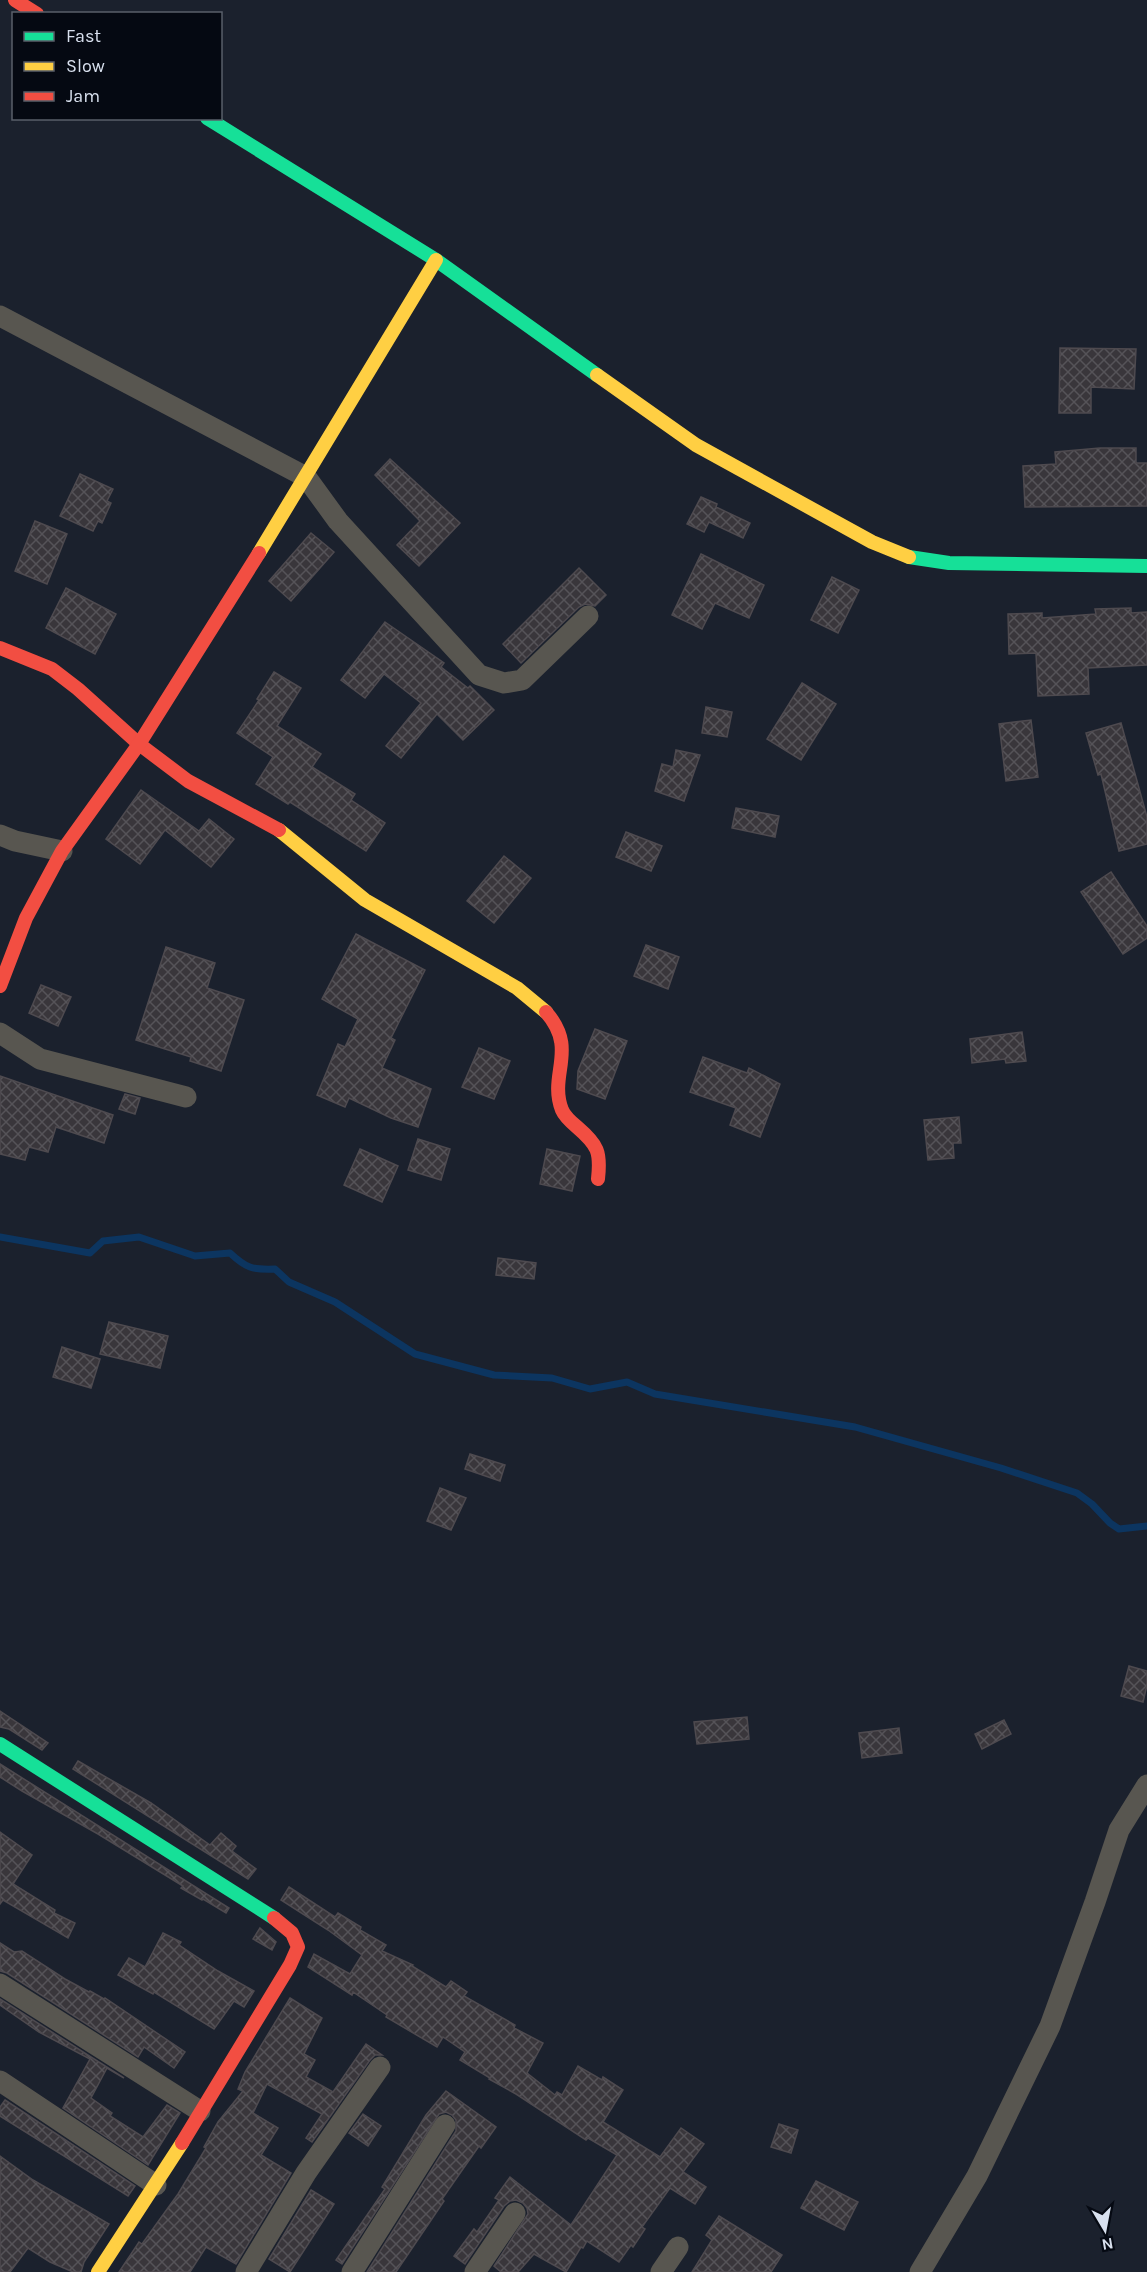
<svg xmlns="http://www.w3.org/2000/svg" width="1147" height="2272" font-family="Karla,sans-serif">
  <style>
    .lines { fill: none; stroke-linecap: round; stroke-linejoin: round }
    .stream { stroke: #0c3560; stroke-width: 7 }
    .building { fill: url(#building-cross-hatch); stroke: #4e4a4f; stroke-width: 1.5 }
    .street { stroke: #585650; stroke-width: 21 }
    .fast { stroke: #16e098; stroke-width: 14 }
    .slow { stroke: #ffcf43; stroke-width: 14 }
    .jam { stroke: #f24e42; stroke-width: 14 }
  </style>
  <defs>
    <pattern id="building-cross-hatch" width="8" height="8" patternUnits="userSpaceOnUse" patternTransform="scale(1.5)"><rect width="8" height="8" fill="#39363b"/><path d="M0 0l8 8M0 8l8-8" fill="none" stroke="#555358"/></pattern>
  </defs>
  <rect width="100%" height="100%" fill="#1b212d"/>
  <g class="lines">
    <path class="stream" d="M0,1237l90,16 13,-12 36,-4 56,19 35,-3c16,15 22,17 45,16l14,13 46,20 80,52 79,21 58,3 38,11 37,-7 28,12 200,33 146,41 76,25 15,11 18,19 9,6 28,-3"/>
  </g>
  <g class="building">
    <path d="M1060,348l76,1 -2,40 -43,-2v26h-32z"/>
    <path d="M1100,448h36v15h11v43l-122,1 -2,-41 33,-2 -1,-12z"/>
    <path d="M390,459l70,64 -41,43 -22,-21 23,-24 -45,-46z"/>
    <path d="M80,474l33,15 -6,12 4,2 -9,20 -4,-2 -5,10 -33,-15z"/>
    <path d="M701,497l16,7 -1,3 34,16 -7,15 -34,-16 -5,10 -17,-8z"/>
    <path d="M35,521l32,13 -20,50 -32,-13z"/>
    <path d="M311,533l23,19 -43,49 -22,-20z"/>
    <path d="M701,554l63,31 -15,33 -34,-15 -13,26 -30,-14z"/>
    <path d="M579,568l27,27 -11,11 -10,-2 -6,3 -58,56 -18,-19z"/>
    <path d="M832,577l27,13 -21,43 -27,-13z"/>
    <path d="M66,588l50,26 -21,40 -49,-26z"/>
    <path d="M1131,608v5l16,-1v53l-59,3 1,26 -51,2 -2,-43 -27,1 -1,-40 34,-1v5l54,-4 -1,-5z"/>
    <path d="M385,622l59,41 -3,4 27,21 2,-2 24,24 -31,30 -26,-26 -36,44 -15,-12 35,-43 -37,-29 -19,24 -24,-18z"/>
    <path d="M274,672l27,16 -24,38 44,28 -9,13 43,27 -4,6 34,23 -19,28 -76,-49 -2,2 -32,-20 17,-27 -36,-24 22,-33 -2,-1z"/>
    <path d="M802,683l34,21 -35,56 -34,-21z"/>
    <path d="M706,707l26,5 -5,25 -25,-4z"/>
    <path d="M1031,720l7,57 -32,4 -7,-57z"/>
    <path d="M1121,723l26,94v27l-28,7 -18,-77 -3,1 -12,-42z"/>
    <path d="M676,750l24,5 -16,46 -29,-10 7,-27 11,3z"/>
    <path d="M141,790l58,41 10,-12 25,20 -23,28 -46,-37 -25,34 -34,-25z"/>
    <path d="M736,808l43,8 -4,21 -43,-9z"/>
    <path d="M626,832l36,14 -11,25 -35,-14z"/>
    <path d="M504,856l27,22 -37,45 -27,-22z"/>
    <path d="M1111,872l36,54v12l-24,16 -42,-62z"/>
    <path d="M356,934l69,36 -34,68 4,2 -13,28 49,21 -13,38 -27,-9 -42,-20 -4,9 -28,-12 21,-51 7,3 13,-28 -36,-20z"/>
    <path d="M646,945l33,12 -11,32 -34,-13z"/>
    <path d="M166,947l49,16 -8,25 37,12 -23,71 -31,-10 1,-4 -55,-17z"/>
    <path d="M41,985l30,12 -13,29 -29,-13z"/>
    <path d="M595,1029l32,12 -22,58 -28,-10 1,-18z"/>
    <path d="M1022,1032l4,29 -20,2 -1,-4 -33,4 -2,-24z"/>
    <path d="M479,1048l31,13 -16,38 -32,-12z"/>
    <path d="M703,1057l44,16 2,-5 31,16 -20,53 -30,-12 6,-17 -46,-16z"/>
    <path d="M0,1076l113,39 -9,28 -48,-16 -8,25 -19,-5 -4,13 -25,-6z"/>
    <path d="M125,1094l15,4 -5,16 -16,-5z"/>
    <path d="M959,1117l2,26h-8l1,15 -26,2 -4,-40z"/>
    <path d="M418,1139l32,10 -9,31 -33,-10z"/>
    <path d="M360,1149l38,17 -16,36 -38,-17z"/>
    <path d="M547,1149l33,7 -8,35 -32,-7z"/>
    <path d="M498,1258l38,5 -2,16 -38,-4z"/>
    <path d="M109,1322l59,14 -8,32 -60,-14z"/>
    <path d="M62,1347l38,12 -9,29 -38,-11z"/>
    <path d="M470,1454l35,11 -5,16 -35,-12z"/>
    <path d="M440,1488l26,10 -15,32 -24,-9z"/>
    <path d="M1129,1666l18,5v14l-4,17 -22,-6z"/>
    <path d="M0,1711l48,32 -6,7 -33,-21 -9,-2z"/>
    <path d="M747,1717l2,22 -52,5 -3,-22z"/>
    <path d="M1004,1720l7,14 -29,15 -7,-15z"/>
    <path d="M899,1728l3,25 -40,5 -3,-25z"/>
    <path d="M78,1761l73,42 59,42 11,-12 15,13 -4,5 24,18 -8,10 -175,-110z"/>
    <path d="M0,1764l229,144 -3,5 -23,-14 -1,1 -21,-12 2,-2 -85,-52 -76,-43 -22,-14z"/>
    <path d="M0,1832l32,23 -19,29 42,26 -1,3 21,10 -7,15 -65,-38 -3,4z"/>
    <path d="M289,1887l46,30 3,-4 23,14 -1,3 26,15 -4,6 31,14 -1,1 34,21 5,-6 16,11 -3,4 51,29 -1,3 29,15 -16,30 28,22 2,-3 5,3 16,-29 24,14 1,-3 20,13 -20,32 57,35 21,-29 23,16 -21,28 23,15 -11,17 -25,-16 -28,39 3,2 -12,18 -2,-2 -12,17 -32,-21 -4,7 -2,-1 -15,25 -32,-18 -16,18h-17l-7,-6 34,-52 -1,-6 -4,-5 -7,-3 -6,1 -6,5 -39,58 -11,-8 20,-27 3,3 22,-32 -4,-2 15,-21 61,48 46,-70 -29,-17 -2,2 -70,-46 -27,-15 1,-1 -30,-18 5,-8 -22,-15 -6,10 -51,-30 1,-2 -34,-23 -1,3 -44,-28 6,-13 36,20 12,-19 -34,-25 -47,-30z"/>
    <path d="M260,1928l16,14 -4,8 -19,-11z"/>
    <path d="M163,1933l18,9 -2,3 39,26 36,20 -10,16 -10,-6 -20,28 -60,-37 -1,2 -35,-19 11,-17 16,9z"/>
    <path d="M0,1943l14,9 8,-1 43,28 24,13 1,-1 14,8 1,-1 80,54 -11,16 -30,-21 -6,10 -131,-84 -7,-2z"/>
    <path d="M290,1998l32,20 -18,36 11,6 -9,17 27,15 33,-48 16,11h-7l-5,5 -58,82 -6,-4 16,-24 -55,-30 -14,29 25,15 -17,27 30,18 -55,91 -30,-17 -16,25h-71l20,-30 3,2 36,-50 28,-46 -2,-1 14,-25 25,-31 -5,-2 7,-17z"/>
    <path d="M0,1999l124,79 -17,-10 -16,30 21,15 -2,3 33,21 24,-32 13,8 -32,52 -85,-57 27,-49 -51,-27 -39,-27z"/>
    <path d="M446,2091l50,36 -15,21 -2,-2 -37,53 2,2 -48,71h-29l89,-141v-11l-4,-5 -6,-3 -7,2 -97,150 -6,-4 49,-71 -3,-2 44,-72z"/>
    <path d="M5,2100l130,86 -7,10 -128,-80v-9z"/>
    <path d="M363,2114l18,12 -13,20 -19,-13z"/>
    <path d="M779,2124l19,6 -7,23 -20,-6z"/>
    <path d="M0,2156l33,24 76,44 -25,38 -3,10h-8l-23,-10 -22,-14 -18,24h-10z"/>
    <path d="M816,2181l42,21 -14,28 -43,-22z"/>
    <path d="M311,2190l23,14 -44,68 -21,-13z"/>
    <path d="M719,2216l63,39 -11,17h-79l20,-32 -6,-5z"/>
  </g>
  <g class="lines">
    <g class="street">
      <path d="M0,316l306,161 32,44 141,154 25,8 18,-3 66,-64"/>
      <path d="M0,835l15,6 47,10"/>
      <path d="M0,1033l40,26 146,38"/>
      <path d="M0,1984l200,127"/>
      <path d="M0,2081l156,104"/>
      <path d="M246,2272l60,-99 74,-106"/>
      <path d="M352,2272l93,-147"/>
      <path d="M475,2272l40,-59"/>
      <path d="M661,2272l17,-25"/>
      <path d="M920,2272l57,-96 73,-150 45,-124 24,-72 28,-45"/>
    </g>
    <g class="fast">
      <path d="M207,118l229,142 161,115"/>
      <path d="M909,557l40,6 198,3"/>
      <path d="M0,1744l274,174"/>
    </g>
    <g class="slow">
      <path d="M597,375l99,70 176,97 37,15"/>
      <path d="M259,553l177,-293"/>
      <path d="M279,830l86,70 152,88 29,24"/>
      <path d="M98,2272l84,-129"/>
    </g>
    <g class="jam">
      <path d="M15,0l22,14"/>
      <path d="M0,648l52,21 26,20 61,55 49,37 91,49"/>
      <path d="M0,986l26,-68 36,-67 77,-107 120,-191"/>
      <path d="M546,1012c33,38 2,62 16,98 3,7 9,12 15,17 21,18 24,25 21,52"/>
      <path d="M182,2143l108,-178 8,-18 -6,-14 -18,-15"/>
    </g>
  </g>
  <rect x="12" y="12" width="210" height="108" fill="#050912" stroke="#595f6a" stroke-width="1.5"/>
  <rect x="24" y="32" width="30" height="9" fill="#16e098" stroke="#595f6a" stroke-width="1.5"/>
  <text x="66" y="42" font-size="18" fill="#d8e0ee">Fast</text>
  <rect x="24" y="62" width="30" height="9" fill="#ffcf43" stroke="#595f6a" stroke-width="1.5"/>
  <text x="66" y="72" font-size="18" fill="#d8e0ee">Slow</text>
  <rect x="24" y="92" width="30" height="9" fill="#f24e42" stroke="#595f6a" stroke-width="1.5"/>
  <text x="66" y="102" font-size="18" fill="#d8e0ee">Jam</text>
  <g transform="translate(1105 2230) rotate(170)" stroke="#050912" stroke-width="4.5" paint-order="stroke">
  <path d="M0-4.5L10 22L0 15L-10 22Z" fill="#d8e0ee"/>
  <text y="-9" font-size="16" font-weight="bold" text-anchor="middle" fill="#d8e0ee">N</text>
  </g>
</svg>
